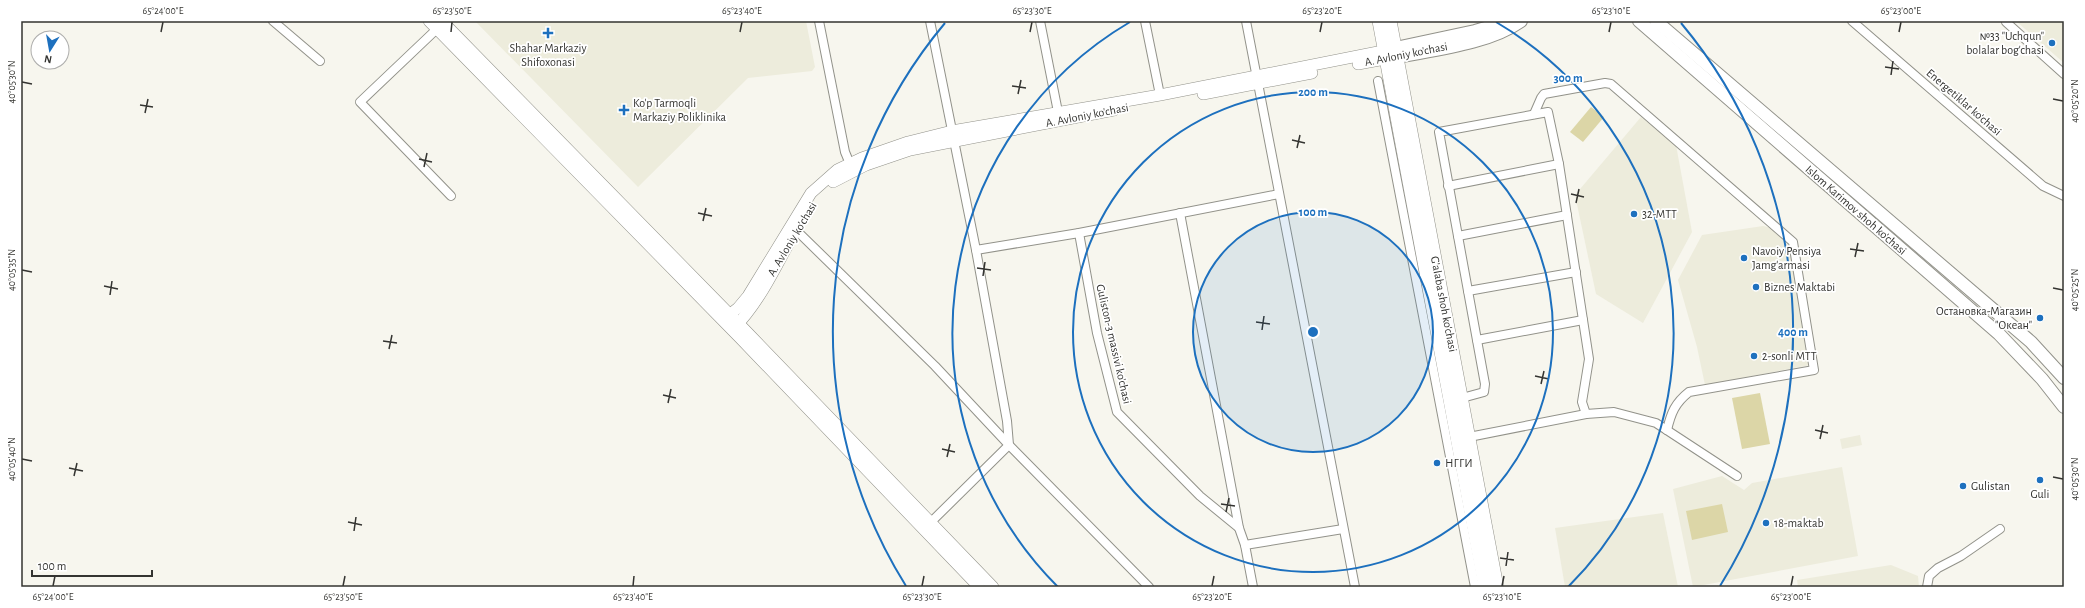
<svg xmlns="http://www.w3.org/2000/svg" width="2085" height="608" font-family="'Alegreya Sans',sans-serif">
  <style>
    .built { fill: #edecdc }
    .green { fill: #dcd6a7 }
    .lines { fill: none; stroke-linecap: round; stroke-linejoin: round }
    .minor-casing { stroke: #92928a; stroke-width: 10 }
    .tertiary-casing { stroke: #92928a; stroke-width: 12 }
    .secondary-casing { stroke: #92928a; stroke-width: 14 }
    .primary-casing { stroke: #92928a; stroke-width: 14 }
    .minor { stroke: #fff; stroke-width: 8 }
    .tertiary { stroke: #fff; stroke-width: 11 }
    .secondary { stroke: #fff; stroke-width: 12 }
    .primary { stroke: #fff; stroke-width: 13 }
    .ticks { fill: none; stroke: #343431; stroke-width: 1.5 }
    .ring { fill: none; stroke: #1d70be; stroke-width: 2 }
    .poi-dot { fill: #1d70be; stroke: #fff; stroke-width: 1.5 }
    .labels { text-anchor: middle; stroke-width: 3.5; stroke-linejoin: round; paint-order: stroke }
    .poi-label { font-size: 12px; fill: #343431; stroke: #fff; text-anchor: start }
    .street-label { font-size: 12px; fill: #343431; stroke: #fff }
    .centre { fill: #1d70be; stroke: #fff; stroke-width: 2 }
    .ring-label { font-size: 12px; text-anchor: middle; font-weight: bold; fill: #1d70be; stroke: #fff; stroke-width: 3.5; stroke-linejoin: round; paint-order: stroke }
    .neatline { fill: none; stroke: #343431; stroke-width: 1.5 }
    .ticks-label { font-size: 10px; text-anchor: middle; fill: #343431 }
  </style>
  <rect width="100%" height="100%" fill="#f7f6ee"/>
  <g class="built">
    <path d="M475,21h331l9,46 -3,4 -64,7 -110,109z"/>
    <path d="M2017,21h47v42l-47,-41z"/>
    <path d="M1641,117l35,28 16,87 -49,91 -47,-29 -21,-99z"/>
    <path d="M1763,226l9,2 18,19 20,118 -105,20 -8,-38 -19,-67 24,-45z"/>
    <path d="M1860,435l2,10 -20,4 -2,-10z"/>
    <path d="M1842,467l16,89 -165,31 -20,-98 49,-13 22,14 8,-7z"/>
    <path d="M1663,513l15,74h-113l-10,-59z"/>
    <path d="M1891,565l27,11 1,11h-121l-1,-7z"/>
  </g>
  <g class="green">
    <path d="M1591,107l13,10 -21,25 -13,-10z"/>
    <path d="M1760,393l10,51 -28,5 -10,-51z"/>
    <path d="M1722,504l6,28 -36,8 -6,-29z"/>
  </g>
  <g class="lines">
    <g class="minor-casing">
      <g id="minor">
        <path d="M273,21l47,40"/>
        <path d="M819,21l26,131 5,12"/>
        <path d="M930,21l46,229 31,171 2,24 -79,78"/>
        <path d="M1040,21l18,91"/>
        <path d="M1145,21l15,74"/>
        <path d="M1246,21l109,566"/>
        <path d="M1852,21l191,165 21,10"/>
        <path d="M2006,22l58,52"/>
        <path d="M440,26l-80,76 91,94"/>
        <path d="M1378,81l97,506"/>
        <path d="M1534,114l7,-16 3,-4 61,-11 6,1 182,158 21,128 -125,22c-14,11 -18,21 -22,38"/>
        <path d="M1448,186l111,-22"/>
        <path d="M1180,213l59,315 6,17 8,42"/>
        <path d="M796,230l139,136 74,79 140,142"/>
        <path d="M1079,233l18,100 20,79 83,84 39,32"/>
        <path d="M1458,236l109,-21"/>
        <path d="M976,250l103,-17 200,-39"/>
        <path d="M1468,291l108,-19"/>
        <path d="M1477,340l106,-20"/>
        <path d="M1462,398l22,-6 1,-8 -46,-252 109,-20 11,52 30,195 -7,43 4,12"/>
        <path d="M1469,437l117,-23 28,-2 42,11 81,53"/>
        <path d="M1245,545l98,-16"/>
        <path d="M1927,587l2,-11 9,-8 23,-12 39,-27"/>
      </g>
    </g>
    <g class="tertiary-casing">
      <g id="tertiary">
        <path d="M429,21l311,317 239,249"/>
        <path d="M442,21l305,311 246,255"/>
        <path d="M1358,64l27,-5"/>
        <path d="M1203,94l109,-21"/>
        <path d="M833,182l33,-17 44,-15 204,-40"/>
        <path d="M724,319l14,-11 10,-12 63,-103 26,-23 25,-12 46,-16 44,-11 208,-36 223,-44"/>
        <path d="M734,328c28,-28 47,-72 66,-106"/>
      </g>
    </g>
    <g class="secondary-casing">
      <g id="secondary">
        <path d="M1639,21l360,313 43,45 22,28"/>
        <path d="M1656,21l375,321 33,36"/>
        <path d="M1386,50l89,-19 31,-9"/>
        <path d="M1388,59c41,-9 99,-14 133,-38"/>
      </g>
    </g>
    <g class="primary-casing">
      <g id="primary">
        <path d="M1379,21l106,566"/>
        <path d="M1390,21l107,566"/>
      </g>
    </g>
    <use href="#minor" class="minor"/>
    <use href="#tertiary" class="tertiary"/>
    <use href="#secondary" class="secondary"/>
    <use href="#primary" class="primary"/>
  </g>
  <path class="ticks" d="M161,32l2,-10M451,32l1,-10M740,32l2,-10M1030,32l2,-10M1320,32l2,-10M1609,32l2,-10M1899,32l2,-10M1885,67l14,2M1891,75l2,-14M22,82l10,2M1012,86l14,2M1018,94l3,-14M2053,99l10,2M140,105l13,2M145,113l3,-14M1292,140l13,3M1297,148l3,-13M419,159l13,3M424,167l3,-14M1571,194l13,3M1576,203l3,-14M698,213l14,3M703,221l3,-13M1850,249l14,2M1855,257l3,-14M977,268l14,2M22,270l10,2M983,276l2,-14M104,286l14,3M2053,288l10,2M110,295l2,-14M1256,322l14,2M1262,330l2,-14M383,341l14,2M389,349l3,-14M1535,376l14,3M1541,384l3,-13M663,395l13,3M668,403l3,-14M1815,430l13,3M1820,439l3,-14M942,449l13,3M947,457l3,-13M22,459l10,2M69,468l14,3M74,476l3,-13M2053,477l10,2M1221,504l14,2M1226,512l3,-14M348,522l14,3M354,531l2,-14M1500,558l14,2M1506,566l2,-14M53,586l2,-10M343,586l2,-10M633,586l1,-10M922,586l2,-10M1212,586l2,-10M1502,586l2,-10M1791,586l2,-10"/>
  <circle cx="1313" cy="332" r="120" fill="#1d70be" fill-opacity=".12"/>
  <g class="ring">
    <circle cx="1313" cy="332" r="120"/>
    <circle cx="1313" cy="332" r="240"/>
    <path d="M1058 587A360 360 0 0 1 1130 22M1496 22A360 360 0 0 1 1568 587"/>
    <path d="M906 586A480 480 0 0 1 945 23M1681 23A480 480 0 0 1 1720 586"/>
  </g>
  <g class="poi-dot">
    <path d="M546 27h4v4h4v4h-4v4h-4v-4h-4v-4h4z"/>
    <circle cx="2052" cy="43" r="4"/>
    <path d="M622 104h4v4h4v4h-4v4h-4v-4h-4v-4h4z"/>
    <circle cx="1634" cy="214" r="4"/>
    <circle cx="1744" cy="258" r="4"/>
    <circle cx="1756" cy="287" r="4"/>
    <circle cx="2040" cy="318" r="4"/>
    <circle cx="1754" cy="356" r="4"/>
    <circle cx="1437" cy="463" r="4"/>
    <circle cx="2040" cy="480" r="4"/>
    <circle cx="1963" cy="486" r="4"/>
    <circle cx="1766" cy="523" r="4"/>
  </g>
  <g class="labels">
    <g class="poi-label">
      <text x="2044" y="40" text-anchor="end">№33 "Uchqun"<tspan x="2044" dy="14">bolalar bog'chasi</tspan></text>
      <text x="548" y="52" text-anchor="middle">Shahar Markaziy<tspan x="548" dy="14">Shifoxonasi</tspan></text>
      <text x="633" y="107">Ko'p Tarmoqli<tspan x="633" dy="14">Markaziy Poliklinika</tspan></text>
      <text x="1642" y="218">32-MTT</text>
      <text x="1752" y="255">Navoiy Pensiya<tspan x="1752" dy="14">Jamg'armasi</tspan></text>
      <text x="1764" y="291">Biznes Maktabi</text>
      <text x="2032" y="315" text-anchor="end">Остановка-Магазин<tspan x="2032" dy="14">"Океан"</tspan></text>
      <text x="1762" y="360">2-sonli MTT</text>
      <text x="1445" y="467">НГГИ</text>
      <text x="1971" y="490">Gulistan</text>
      <text x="2040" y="498" text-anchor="middle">Guli</text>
      <text x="1774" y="527">18-maktab</text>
    </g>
    <g class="street-label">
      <text transform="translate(1406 54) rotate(-11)" y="4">A. Avloniy ko'chasi</text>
      <text transform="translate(1964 102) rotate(41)" y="4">Energetiklar ko'chasi</text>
      <text transform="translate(1087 115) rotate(-11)" y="4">A. Avloniy ko'chasi</text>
      <text transform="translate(1856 210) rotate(41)" y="4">Islom Karimov shoh ko'chasi</text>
      <text transform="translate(792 239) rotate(-59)" y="4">A. Avloniy ko'chasi</text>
      <text transform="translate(1444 304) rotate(79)" y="4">G'alaba shoh ko'chasi</text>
      <text transform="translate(1114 344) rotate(77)" y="4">Guliston-3 massivi ko'chasi</text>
    </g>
  </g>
  <circle cx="1313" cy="332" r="6" class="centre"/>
  <g class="ring-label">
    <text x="1568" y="82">300 m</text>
    <text x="1313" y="96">200 m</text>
    <text x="1313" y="216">100 m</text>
    <text x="1793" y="336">400 m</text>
  </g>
  <rect width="2085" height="608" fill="none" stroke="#ffffff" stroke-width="44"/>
  <g transform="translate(50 50) rotate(191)"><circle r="19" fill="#ffffff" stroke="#aeaead"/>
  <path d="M0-3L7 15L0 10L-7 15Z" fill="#1d70be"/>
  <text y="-6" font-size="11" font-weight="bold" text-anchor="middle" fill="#343431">N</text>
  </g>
  <path d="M32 570v6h120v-6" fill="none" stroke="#343431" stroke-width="2"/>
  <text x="38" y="570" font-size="12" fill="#343431" stroke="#ffffff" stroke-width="3" paint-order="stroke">100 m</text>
  <rect x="22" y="22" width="2041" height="564" class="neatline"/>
  <g class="ticks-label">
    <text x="163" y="14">65°24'00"E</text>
    <text x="452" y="14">65°23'50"E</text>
    <text x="742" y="14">65°23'40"E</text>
    <text x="1032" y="14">65°23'30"E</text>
    <text x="1322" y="14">65°23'20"E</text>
    <text x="1611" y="14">65°23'10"E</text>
    <text x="1901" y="14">65°23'00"E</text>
    <text transform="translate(11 82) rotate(-90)" y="4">40°05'30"N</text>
    <text transform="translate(2074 101) rotate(-90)" y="4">40°05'20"N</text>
    <text transform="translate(11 270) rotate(-90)" y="4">40°05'35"N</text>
    <text transform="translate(2074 290) rotate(-90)" y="4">40°05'25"N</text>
    <text transform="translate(11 459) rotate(-90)" y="4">40°05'40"N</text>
    <text transform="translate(2074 479) rotate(-90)" y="4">40°05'30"N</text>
    <text x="53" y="600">65°24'00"E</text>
    <text x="343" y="600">65°23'50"E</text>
    <text x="633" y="600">65°23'40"E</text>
    <text x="922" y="600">65°23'30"E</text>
    <text x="1212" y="600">65°23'20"E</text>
    <text x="1502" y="600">65°23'10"E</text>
    <text x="1791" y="600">65°23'00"E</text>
  </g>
</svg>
